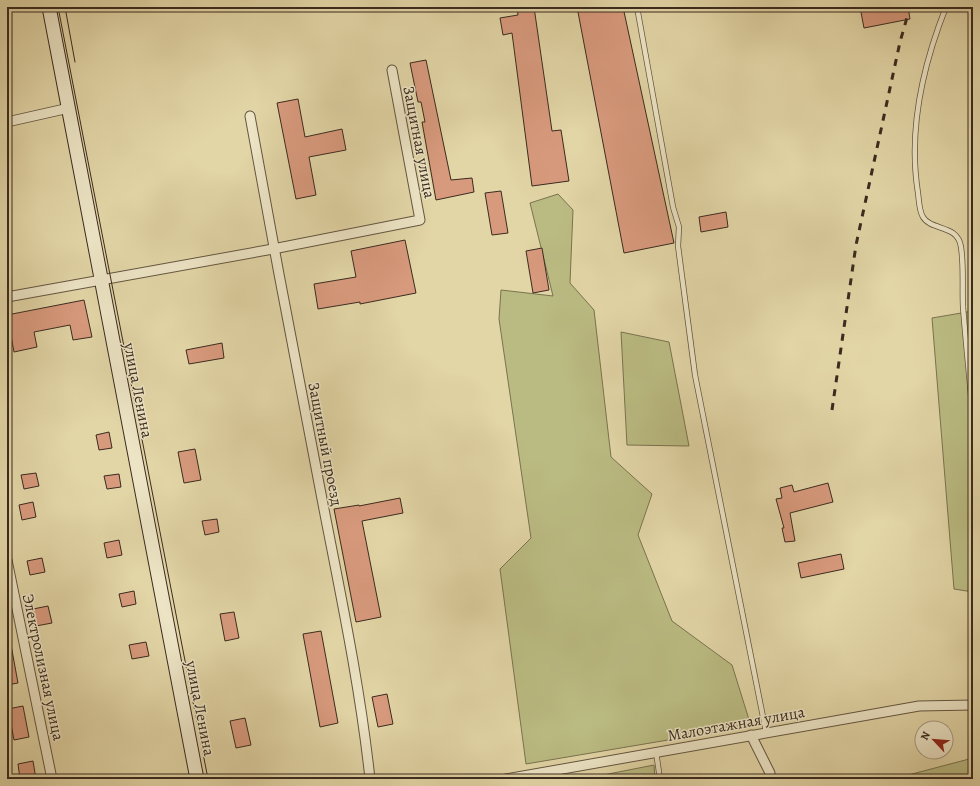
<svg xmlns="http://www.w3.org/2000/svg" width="980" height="786" font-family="Alegreya,serif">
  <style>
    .green { fill: #babb82; stroke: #7a7350 }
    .building { fill: #d89a7d; stroke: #3a2b1f }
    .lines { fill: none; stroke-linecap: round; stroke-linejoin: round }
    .service-casing { stroke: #645641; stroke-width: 6 }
    .minor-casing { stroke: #645641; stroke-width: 11 }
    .secondary-casing { stroke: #3a2b1f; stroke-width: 15 }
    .service { stroke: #ece4c5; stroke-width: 4.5 }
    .minor { stroke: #ece4c5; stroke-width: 9 }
    .secondary { stroke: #ece4c5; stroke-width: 13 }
    .tram { stroke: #3a2b1f; stroke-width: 1 }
    .rail { stroke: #3a2b1f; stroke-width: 3; stroke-dasharray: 7 7; stroke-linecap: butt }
    .labels { text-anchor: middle; stroke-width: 3; stroke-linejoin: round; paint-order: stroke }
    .street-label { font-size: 16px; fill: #3a2b1f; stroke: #ece4c5 }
  </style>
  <rect width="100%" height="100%" fill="#e2d5a6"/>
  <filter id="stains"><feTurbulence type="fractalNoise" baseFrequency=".005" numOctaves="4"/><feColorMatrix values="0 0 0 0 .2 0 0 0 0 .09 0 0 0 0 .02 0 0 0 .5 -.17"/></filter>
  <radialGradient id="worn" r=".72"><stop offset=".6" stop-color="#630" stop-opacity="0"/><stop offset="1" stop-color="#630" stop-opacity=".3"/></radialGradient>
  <g class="green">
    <path d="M558,194l15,16 -3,73 24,27 17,147 41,37 -14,41 34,86 60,44 19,61 -225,38 -26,-195 31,-31 -32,-219 2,-29 52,6 -23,-93z"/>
    <path d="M973,311v281l-19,-3 -22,-271z"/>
    <path d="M621,332l48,10 20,104 -62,-1z"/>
    <path d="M973,758v21h-80z"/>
    <path d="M654,765l1,14h-72z"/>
  </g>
  <g class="building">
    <path d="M517,7h17l18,124 9,-1 8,51 -37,5 -20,-153 -9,2 -3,-17 18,-3z"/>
    <path d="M577,7h46l51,236 -50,10z"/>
    <path d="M860,7h48l2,12 -46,9z"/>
    <path d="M426,60l25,120 21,-2 2,14 -38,8 -14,-78h3l-4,-20h-3l-8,-39z"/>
    <path d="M298,99l7,38 37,-8 4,21 -37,7 7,38 -20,4 -19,-96z"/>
    <path d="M501,191l7,42 -16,2 -7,-42z"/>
    <path d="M726,212l2,15 -27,5 -2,-15z"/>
    <path d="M405,240l11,53 -56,11v-2l-42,7 -4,-25 42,-7 -5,-26z"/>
    <path d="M542,248l7,42 -16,3 -7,-42z"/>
    <path d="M84,300l8,37 -19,3 -3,-15 -36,7 3,15 -23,5 -7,-37z"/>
    <path d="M222,343l2,15 -35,6 -3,-14z"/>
    <path d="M109,432l3,16 -13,2 -3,-15z"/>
    <path d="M195,449l6,31 -17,3 -6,-31z"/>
    <path d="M36,473l3,13 -15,3 -3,-14z"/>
    <path d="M119,474l2,13 -14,2 -3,-13z"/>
    <path d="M828,483l5,19 -43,11 5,28 -10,1 -3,-14h2l-8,-29 6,-1 -2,-10 12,-3 2,7z"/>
    <path d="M400,498l3,15 -41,8 19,96 -25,5 -22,-113 25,-4v1z"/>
    <path d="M33,502l3,15 -14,3 -3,-15z"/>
    <path d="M217,519l2,13 -14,3 -3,-14z"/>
    <path d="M119,540l3,15 -15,3 -3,-15z"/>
    <path d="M841,554l3,15 -43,9 -3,-15z"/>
    <path d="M42,558l3,14 -15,3 -3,-14z"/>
    <path d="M134,591l2,13 -14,3 -3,-13z"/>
    <path d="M48,606l4,17 -16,3 -3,-17z"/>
    <path d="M234,612l5,26 -14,3 -5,-27z"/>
    <path d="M321,631l17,92 -18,4 -17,-93z"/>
    <path d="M146,642l3,14 -17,3 -3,-14z"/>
    <path d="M11,645l7,38 -11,2v-39z"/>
    <path d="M387,694l6,30 -15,3 -6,-30z"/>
    <path d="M23,706l6,31 -15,3 -6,-31z"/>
    <path d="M245,718l6,27 -15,3 -6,-27z"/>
    <path d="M33,761l3,18h-16l-2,-15z"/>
  </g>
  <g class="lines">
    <g class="service-casing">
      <g id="service">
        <path d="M637,7l36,200 6,20 -1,19 17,129 71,357"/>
        <path d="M946,7c-23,58 -38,124 -28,186 1,7 1,18 5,24 8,14 35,7 38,30 3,20 1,40 2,60 3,38 7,75 10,112"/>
        <path d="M656,752l4,27"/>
      </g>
    </g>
    <g class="minor-casing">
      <g id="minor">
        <path d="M250,116c23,128 47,255 72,383 18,93 38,186 48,280"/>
        <path d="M7,122l62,-14"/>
        <path d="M7,297l266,-48 147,-29 -28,-150"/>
        <path d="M7,560l45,219"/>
        <path d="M751,735l19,38"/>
        <path d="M506,779l413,-73 54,-1"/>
      </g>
    </g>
    <g class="secondary-casing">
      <path id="secondary" d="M49,7l148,772"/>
    </g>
    <use href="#service" class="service"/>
    <use href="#minor" class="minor"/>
    <use href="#secondary" class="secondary"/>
    <g class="tram">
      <path d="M58,7l150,772"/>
      <path d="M65,7l10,55"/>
    </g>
    <path class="rail" d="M832,410l24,-165 44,-203 10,-35"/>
  </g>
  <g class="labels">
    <g class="street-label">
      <text transform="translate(420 142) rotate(79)" y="6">Защитная улица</text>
      <text transform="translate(139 390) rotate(79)" y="6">улица Ленина</text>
      <text transform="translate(326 444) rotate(79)" y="6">Защитный проезд</text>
      <text transform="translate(44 667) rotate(78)" y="6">Электролизная улица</text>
      <text transform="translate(201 708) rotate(79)" y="6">улица Ленина</text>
      <text transform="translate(736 723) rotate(-10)" y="6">Малоэтажная улица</text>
    </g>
  </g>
  <rect width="980" height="786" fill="none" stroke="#e2d5a6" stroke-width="24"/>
  <rect x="8" y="8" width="964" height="770" fill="none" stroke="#3a2b1f" stroke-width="2"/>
  <rect x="12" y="12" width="956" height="762" fill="none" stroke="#3a2b1f"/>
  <g transform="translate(934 740) rotate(296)"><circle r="19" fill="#ece4c5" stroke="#a59a83"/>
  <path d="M0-3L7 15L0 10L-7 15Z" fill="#8f2418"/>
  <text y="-6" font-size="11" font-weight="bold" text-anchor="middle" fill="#3a2b1f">N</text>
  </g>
  <rect width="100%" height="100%" filter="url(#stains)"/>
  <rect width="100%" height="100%" fill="url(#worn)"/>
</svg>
